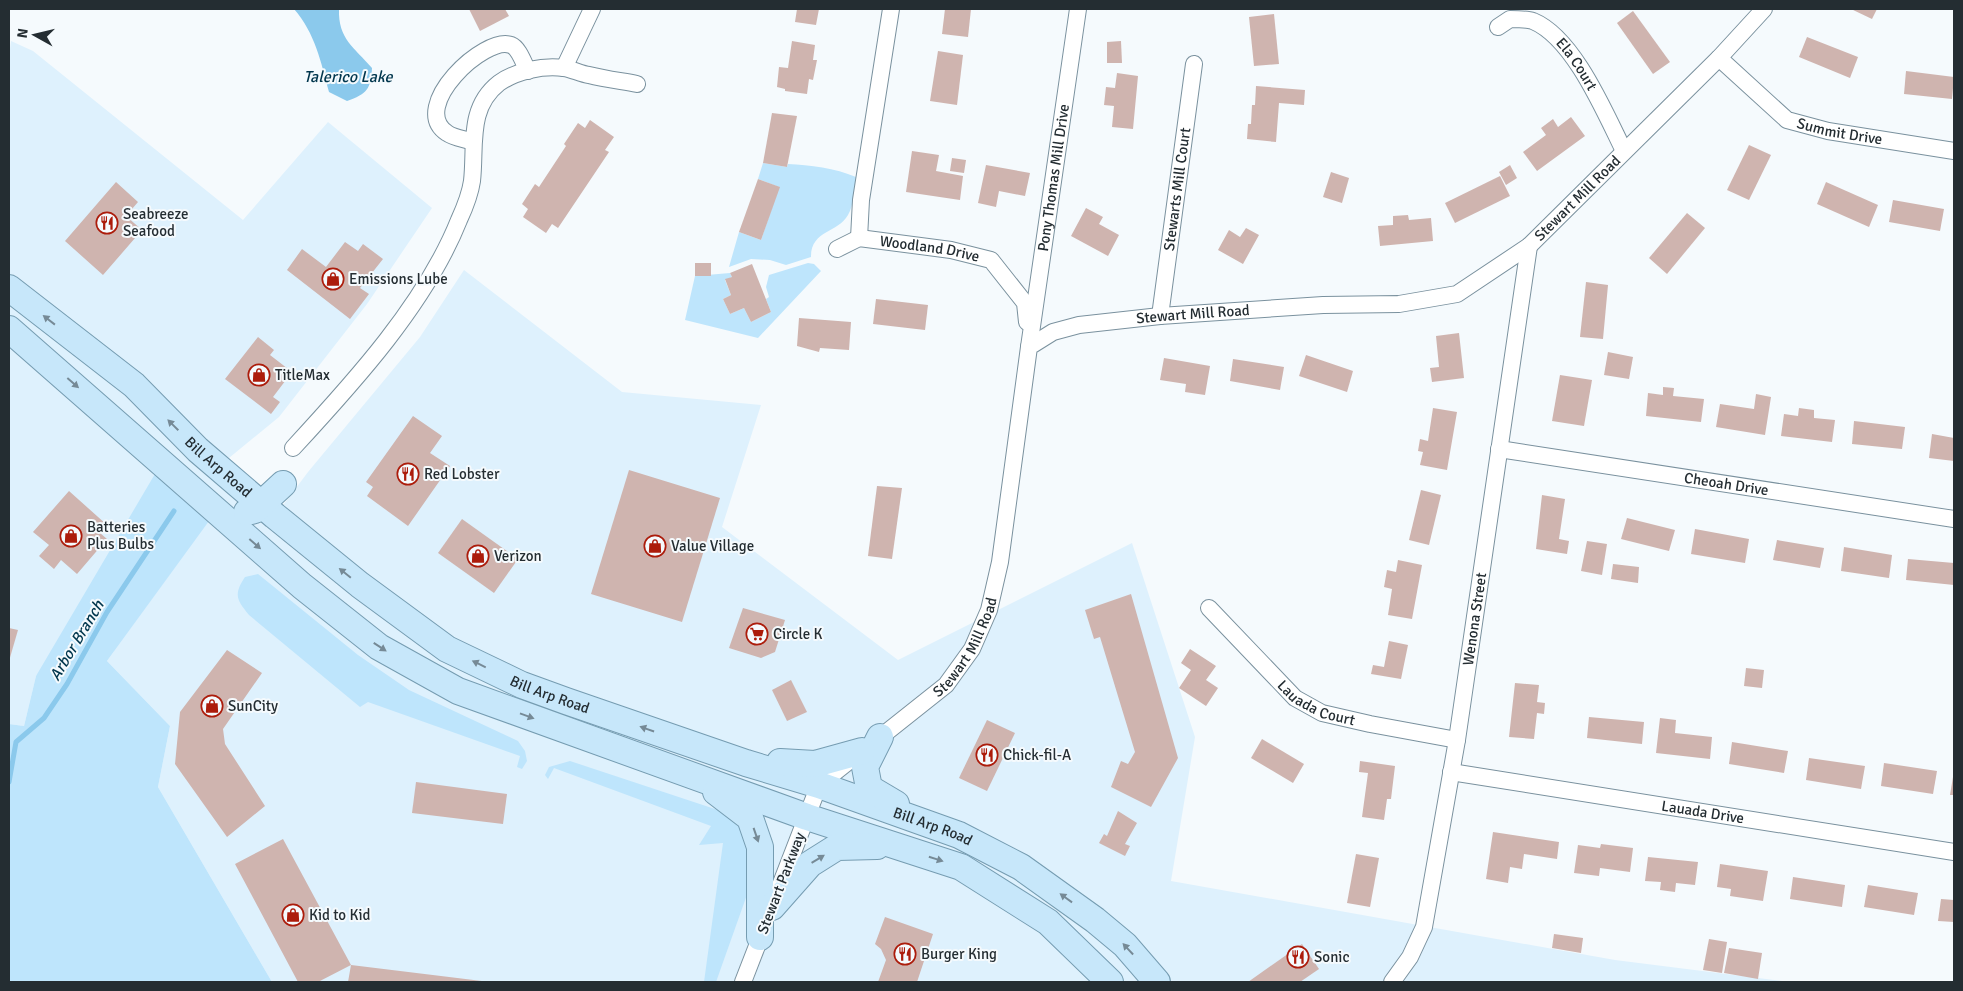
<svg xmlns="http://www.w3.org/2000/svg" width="1963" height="991" font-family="Signika,sans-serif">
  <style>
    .built { fill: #def1fd }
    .green { fill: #bee5fc }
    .water { fill: #8bc9ec }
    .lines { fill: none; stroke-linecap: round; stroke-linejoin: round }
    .stream { stroke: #8bc9ec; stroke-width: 5 }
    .building { fill: #cfb4af }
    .street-casing { stroke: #7a919e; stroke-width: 18 }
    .primary-casing { stroke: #759cb1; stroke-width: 28 }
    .street { stroke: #fff; stroke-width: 16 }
    .primary { stroke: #c7e7fa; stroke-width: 26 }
    .oneway { fill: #768a96 }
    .labels { text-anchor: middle; stroke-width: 4; stroke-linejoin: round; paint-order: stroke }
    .street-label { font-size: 15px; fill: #242d32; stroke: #f5fafd }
    .poi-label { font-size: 15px; fill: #242d32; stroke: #f5fafd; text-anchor: start }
    .water-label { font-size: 16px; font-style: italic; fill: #00364d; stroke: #f5fafd }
  </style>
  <rect width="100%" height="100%" fill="#f5fafd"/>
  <path class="built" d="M11,41l22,10 210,169 85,-98 104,86 -65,96 -88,113 -61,50 57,49 33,-44 112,-135 44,-67 158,122 139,13 -39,122 176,133 234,-117 63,194 -24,144 444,79 176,22h-1519l-114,-195 12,-61 -63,-65 109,-151 -180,166 -12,50 -15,-2v-667z"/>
  <g class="green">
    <path d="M763,163l24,4 1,-3c22,1 47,4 68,13 -2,12 -2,28 -8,38 -10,18 -37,15 -37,42l-25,8 -16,-5 -19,-1 -22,8 10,-35 22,8 18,-53 -21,-8z"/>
    <path d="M808,263l6,1 7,7 -63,67 -73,-18 10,-44 35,-3 2,4 -7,3 6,15 -8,4 7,15 14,-6 7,14 20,-10 -5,-13 3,-2 -3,-10 3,-12z"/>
    <path d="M162,462l55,48 -110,151 63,65 -12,61 114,195h-263v-258l15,2 12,-50z"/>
    <path d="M258,574l100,81 51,35 109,51 7,10 2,10 -5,8 -5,-2 3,-11 -152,-54 -8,5 -111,-92c-12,-15 -16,-20 -4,-38z"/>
    <path d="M570,761l160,53 15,15 9,46 -38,107h-12l19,-139 -24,2 12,-19 -157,-58 -6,11 -3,-4 4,-8z"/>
  </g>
  <path class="water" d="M294,9h45c-1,30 15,38 33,59 -1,21 -5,26 -25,33l-18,-9c-8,-30 -14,-59 -35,-83z"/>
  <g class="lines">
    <path class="stream" d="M9,782l7,-40 28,-24 23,-34 40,-72 67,-101"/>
  </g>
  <g class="building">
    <path d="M469,9h36l4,7 -29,15z"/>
    <path d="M797,9h22l-3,16 -21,-3z"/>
    <path d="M945,9h26l-3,28 -26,-3z"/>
    <path d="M1851,9h26l-5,10z"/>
    <path d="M1633,11l37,51 -17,12 -36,-51z"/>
    <path d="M1274,14l5,50 -25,2 -5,-49z"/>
    <path d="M1807,37l51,20 -8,21 -51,-21z"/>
    <path d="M792,41l23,4 -2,15h4l-4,20 -4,-1 -2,15 -22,-3v-2l-8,-2 2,-20 9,1z"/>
    <path d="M1121,41l1,22h-15v-21z"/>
    <path d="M938,51l25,4 -6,50 -27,-4z"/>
    <path d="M1906,71l48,6 -2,22 -48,-5z"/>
    <path d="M1117,73l21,3 -5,53 -21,-2 2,-21 -10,-1 2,-18 9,1z"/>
    <path d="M1256,86l49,4 -1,15 -25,-2 -3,39 -29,-3 1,-15h3l1,-19h3z"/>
    <path d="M772,113l25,3 -10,51 -24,-4z"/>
    <path d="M1571,117l14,19 -48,35 -14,-19 23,-17 -5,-7 12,-9 5,8z"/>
    <path d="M590,120l24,17 -9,13 4,2 -51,76 -6,-4 -6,9 -23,-16 5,-8 -6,-5 13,-20 4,3 27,-41 -2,-2 14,-21 7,5z"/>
    <path d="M1749,145l22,10 -22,45 -22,-10z"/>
    <path d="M912,151l27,4 -3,16 27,5 -3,24 -54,-8z"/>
    <path d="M952,158l14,2 -2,13 -14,-2z"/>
    <path d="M986,165l44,8 -5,23 -26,-5 -3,16 -18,-4z"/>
    <path d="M1510,165l7,13 -11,7 -7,-13z"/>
    <path d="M1331,172l18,6 -7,25 -19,-6z"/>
    <path d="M1500,176l10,20 -55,27 -10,-20z"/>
    <path d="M758,179l22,8 -19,53 -22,-8z"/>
    <path d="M116,182l22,20 -12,14 16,14 -39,45 -38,-34z"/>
    <path d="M1826,182l52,23 -9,22 -52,-23z"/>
    <path d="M1893,200l51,9 -4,22 -51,-9z"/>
    <path d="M1086,208l17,9 -4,7 20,11 -11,21 -37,-20z"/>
    <path d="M1687,213l18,15 -38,46 -18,-16z"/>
    <path d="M1408,215l1,5 22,-2 2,23 -53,5 -2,-20 15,-1v-9z"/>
    <path d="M1246,228l13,7 -16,29 -25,-14 11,-20 11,7z"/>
    <path d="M345,242l13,9 5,-7 20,15 -23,29 9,6 -19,25 -63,-49 15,-21 24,18z"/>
    <rect x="695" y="263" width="16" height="13"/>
    <path d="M752,264l19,48 -20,10 -7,-14 -14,6 -7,-15 8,-4 -6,-16 7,-2 -2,-4z"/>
    <path d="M1586,282l22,3 -5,54 -23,-2z"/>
    <path d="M876,299l52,6 -3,25 -52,-6z"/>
    <path d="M799,318l52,4 -2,28 -29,-2 -1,4 -22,-6z"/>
    <path d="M1459,333l5,45 -32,4 -2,-14 9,-1 -3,-31z"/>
    <path d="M258,337l16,13 -4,5 22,17 -19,25 7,5 -9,12 -46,-35z"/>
    <path d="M1608,352l25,5 -4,22 -25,-4z"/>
    <path d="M1306,355l47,16 -6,21 -48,-16z"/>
    <path d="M1164,358l46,8 -5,29 -20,-3 1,-8 -26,-4z"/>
    <path d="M1233,359l51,8 -4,23 -50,-9z"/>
    <path d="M1560,375l32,5 -8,46 -32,-5z"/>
    <path d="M1663,387l11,1 -1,8 31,3 -3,23 -55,-6 2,-23 15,2z"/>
    <path d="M1756,394l15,3 -6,38 -49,-8 4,-23 34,5z"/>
    <path d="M1433,408l24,4 -10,58 -27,-5 3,-13 -5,-1 2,-12 8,2z"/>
    <path d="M1799,408l15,2v8l21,2 -3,22 -51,-6 3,-22 14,2z"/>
    <path d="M413,416l29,20 -12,17 20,13 -42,60 -41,-30 6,-9 -7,-5z"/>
    <path d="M1854,421l51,6 -3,22 -50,-5z"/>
    <path d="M1932,434l22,4v23l-25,-3z"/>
    <path d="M629,470l91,28 -38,124 -91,-28z"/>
    <path d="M877,486l25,2 -10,71 -24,-3z"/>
    <path d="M1421,490l20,5 -12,50 -20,-5z"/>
    <path d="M69,491l38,34 -7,8 7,6 -30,35 -16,-14 -7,9 -15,-13 10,-11 -16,-13z"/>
    <path d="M1542,495l23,4 -6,40 10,2 -2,13 -31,-5z"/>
    <path d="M1627,518l48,12 -6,21 -48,-12z"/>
    <path d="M462,519l56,40 -24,34 -56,-40z"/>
    <path d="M1695,529l54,10 -4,24 -54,-9z"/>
    <path d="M1777,540l47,8 -4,20 -47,-8z"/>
    <path d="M1587,541l20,3 -5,31 -21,-4z"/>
    <path d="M1844,547l48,8 -3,23 -48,-7z"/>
    <path d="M1908,559l46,4v22l-48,-5z"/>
    <path d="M1398,560l24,5 -10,54 -24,-4 4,-26 -8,-2 3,-17 9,2z"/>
    <path d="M1613,564l26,3 -1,16 -27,-4z"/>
    <path d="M1131,594l47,164 -27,49 -40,-20 10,-26 7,3 7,-12 -35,-115 -6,2 -9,-29z"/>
    <path d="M743,608l42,12 -10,32 -14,6 -32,-10z"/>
    <path d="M9,628l9,2 -9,31z"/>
    <path d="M1389,641l19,4 -7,34 -30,-5 2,-9 11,2z"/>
    <path d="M1190,649l26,17 -10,14 12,8 -12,18 -27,-18 12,-18 -10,-7z"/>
    <path d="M227,650l35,23 -39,56 2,15 40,62 -38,31 -52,-73 5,-52z"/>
    <path d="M1746,668l18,2 -2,18 -18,-2z"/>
    <path d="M791,680l16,32 -20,9 -15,-31z"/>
    <path d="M1515,683l24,2 -2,17 8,1 -1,11 -7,-1 -3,26 -25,-2z"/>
    <path d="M1589,717l55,5 -2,22 -55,-6z"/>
    <path d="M1660,718l16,2 -1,13 37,4 -2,22 -54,-6z"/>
    <path d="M987,720l28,13 -28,58 -28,-13z"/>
    <path d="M1262,739l42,25 -11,19 -42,-25z"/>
    <path d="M1732,742l56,9 -4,22 -55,-9z"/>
    <path d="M1809,758l56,8 -4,23 -55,-9z"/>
    <path d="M1360,761l35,5 -4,33h-4l-3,21 -22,-3 6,-44 -9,-1z"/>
    <path d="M1884,763l53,8 -4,23 -52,-8z"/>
    <path d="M1953,777h1v18h-4z"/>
    <path d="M416,782l91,12 -4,30 -91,-11z"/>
    <path d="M1118,811l19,12 -12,21 5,2 -5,10 -26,-13 5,-9 3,2z"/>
    <path d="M1493,832l66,10 -2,17 -33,-5 -2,15 -12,-2 -2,16 -22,-4z"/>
    <path d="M283,839l68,126 139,17h-142l3,-17 -33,17h-20l-63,-118z"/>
    <path d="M1601,844l32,4 -3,24 -30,-4 -1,8 -25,-3 4,-28 22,3z"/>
    <path d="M1356,854l23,4 -9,49 -23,-4z"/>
    <path d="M1648,857l50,5 -3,23 -19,-2 -1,9 -15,-2 1,-8 -16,-1z"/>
    <path d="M1720,864l48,7 -5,30 -33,-5 1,-7 -14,-2z"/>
    <path d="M1793,877l52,8 -3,22 -52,-8z"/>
    <path d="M1868,885l50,8 -4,22 -50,-8z"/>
    <path d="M1941,899l13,1v22l-16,-1z"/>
    <path d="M885,917l48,17 -16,48h-39l8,-22 -5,-11 -6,-5z"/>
    <path d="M1554,934l29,4 -2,15 -29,-5z"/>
    <path d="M1709,939l18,3 -5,31 -19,-3z"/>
    <path d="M1302,944l17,25 -19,13h-52z"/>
    <path d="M1729,948l33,5 -4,26 -34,-6z"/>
  </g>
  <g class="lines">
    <g class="street-casing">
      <g id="street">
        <path id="s1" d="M1498,27l12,-8c7,0 17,0 23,2 41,17 72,92 91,130"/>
        <path id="s2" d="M1719,58l68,62 41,11 126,20"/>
        <path d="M564,68l28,-59"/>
        <path d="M473,142c-8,-3 -19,-4 -26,-9 -39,-26 38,-98 64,-88 8,3 13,19 17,26"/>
        <path d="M859,238l2,-38 30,-191"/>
        <path id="s3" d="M837,249l22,-11 92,12 40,10 34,43 2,19"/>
        <path id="s4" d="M1160,316l34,-252"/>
        <path id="s5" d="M1029,347l49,-338"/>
        <path d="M293,448c61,-66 133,-145 166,-228 6,-13 11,-25 13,-39 4,-35 -5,-73 27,-98 17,-12 44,-18 65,-15 8,1 17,6 25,7 16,4 32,6 48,9"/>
        <path id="s6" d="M1499,449l455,70"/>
        <path id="s7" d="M1209,608l86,90 27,15 48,11 87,16"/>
        <path id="s8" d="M873,743l73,-58 26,-36 17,-39 11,-48 29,-215 24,-15 26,-7 81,-9 163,-11 76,-1 58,-10 72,-48 190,-188 45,-49"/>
        <path id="s9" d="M1451,772l503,80"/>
        <path d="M778,891l41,-106 34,-27"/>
        <path d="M743,982l21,-54"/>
        <path id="s10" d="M1392,982l18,-25 14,-30 33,-187 72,-494"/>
      </g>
    </g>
    <g class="primary-casing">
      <g id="primary">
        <path id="s11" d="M9,288l125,97 64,65 77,66 85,69 87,64 75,36 44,16 180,62 73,22 140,50 62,32 74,53 30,25 32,37"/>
        <path d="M9,329l293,257 77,61 79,44 349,126 154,50 87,55 62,60"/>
        <path d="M247,512l8,-2 28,-26"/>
        <path d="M880,737l-15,30 4,21 27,16"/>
        <path d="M780,762l35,2 47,-13"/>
        <path d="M716,792l34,26 10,29v90"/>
        <path d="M772,907l38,-43 27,-17 40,-1"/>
      </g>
    </g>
    <use href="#street" class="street"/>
    <use href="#primary" class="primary"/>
  </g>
  <defs><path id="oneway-solid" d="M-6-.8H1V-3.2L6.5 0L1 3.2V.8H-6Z" transform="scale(1.25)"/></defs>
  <g class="oneway">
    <use href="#oneway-solid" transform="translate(49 320) rotate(-142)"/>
    <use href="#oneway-solid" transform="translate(73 383) rotate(41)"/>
    <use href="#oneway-solid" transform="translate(173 425) rotate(-135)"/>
    <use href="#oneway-solid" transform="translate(255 544) rotate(41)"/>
    <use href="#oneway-solid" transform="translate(345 573) rotate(-141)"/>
    <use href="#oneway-solid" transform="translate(380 647) rotate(33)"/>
    <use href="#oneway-solid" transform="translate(479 664) rotate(-154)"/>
    <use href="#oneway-solid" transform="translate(527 716) rotate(20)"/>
    <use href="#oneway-solid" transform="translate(647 729) rotate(-161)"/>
    <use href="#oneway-solid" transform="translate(756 835) rotate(71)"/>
    <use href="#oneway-solid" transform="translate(818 859) rotate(-31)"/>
    <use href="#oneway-solid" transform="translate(936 859) rotate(18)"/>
    <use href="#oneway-solid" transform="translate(1066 898) rotate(-144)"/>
    <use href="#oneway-solid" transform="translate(1128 949) rotate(-133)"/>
  </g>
  <defs>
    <g id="restaurant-ring" transform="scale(1.125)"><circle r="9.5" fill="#f5fafd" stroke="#ac1c0b" stroke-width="1.5"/><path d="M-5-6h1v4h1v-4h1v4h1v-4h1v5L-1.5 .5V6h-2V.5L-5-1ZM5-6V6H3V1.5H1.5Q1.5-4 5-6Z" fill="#ac1c0b"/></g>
    <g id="shop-ring" transform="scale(1.125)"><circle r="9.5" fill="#f5fafd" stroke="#ac1c0b" stroke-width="1.5"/><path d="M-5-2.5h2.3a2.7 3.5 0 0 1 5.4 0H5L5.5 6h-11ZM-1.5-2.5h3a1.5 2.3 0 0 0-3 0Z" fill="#ac1c0b"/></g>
    <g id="supermarket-ring" transform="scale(1.125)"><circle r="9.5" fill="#f5fafd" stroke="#ac1c0b" stroke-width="1.5"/><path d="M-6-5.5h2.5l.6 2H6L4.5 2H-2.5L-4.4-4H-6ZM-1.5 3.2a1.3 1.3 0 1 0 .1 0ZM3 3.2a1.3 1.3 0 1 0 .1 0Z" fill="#ac1c0b"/></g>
  </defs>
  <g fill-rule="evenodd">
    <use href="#restaurant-ring" x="107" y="223"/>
    <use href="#shop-ring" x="333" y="279"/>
    <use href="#shop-ring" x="259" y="375"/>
    <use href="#restaurant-ring" x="408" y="474"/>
    <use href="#shop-ring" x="71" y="536"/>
    <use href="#shop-ring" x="655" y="546"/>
    <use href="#shop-ring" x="478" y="556"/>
    <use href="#supermarket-ring" x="757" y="634"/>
    <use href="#shop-ring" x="212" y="706"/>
    <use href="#restaurant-ring" x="987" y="755"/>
    <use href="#shop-ring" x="293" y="915"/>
    <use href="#restaurant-ring" x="905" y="954"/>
    <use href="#restaurant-ring" x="1298" y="957"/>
  </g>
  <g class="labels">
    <g class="street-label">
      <text dy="5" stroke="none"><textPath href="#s1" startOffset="100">Ela Court</textPath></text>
      <text dy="5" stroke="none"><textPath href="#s2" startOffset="146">Summit Drive</textPath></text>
      <text dy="5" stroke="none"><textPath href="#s5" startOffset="171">Pony Thomas Mill Drive</textPath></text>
      <text dy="5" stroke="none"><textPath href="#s4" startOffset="128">Stewarts Mill Court</textPath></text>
      <text dy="5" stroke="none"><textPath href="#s8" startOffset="1036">Stewart Mill Road</textPath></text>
      <text dy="5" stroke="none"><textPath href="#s3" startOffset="96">Woodland Drive</textPath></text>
      <text dy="5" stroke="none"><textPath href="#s8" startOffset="616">Stewart Mill Road</textPath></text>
      <text dy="5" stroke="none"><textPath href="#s11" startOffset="276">Bill Arp Road</textPath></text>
      <text dy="5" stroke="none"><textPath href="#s6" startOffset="230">Cheoah Drive</textPath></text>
      <text dy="5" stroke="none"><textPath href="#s10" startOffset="376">Wenona Street</textPath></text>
      <text dy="5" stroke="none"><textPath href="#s8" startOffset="136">Stewart Mill Road</textPath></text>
      <text dy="5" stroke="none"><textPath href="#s11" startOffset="681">Bill Arp Road</textPath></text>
      <text dy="5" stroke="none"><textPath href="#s7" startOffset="146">Lauada Court</textPath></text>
      <text dy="5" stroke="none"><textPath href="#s9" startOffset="255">Lauada Drive</textPath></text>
      <text dy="5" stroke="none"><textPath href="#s11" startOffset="1086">Bill Arp Road</textPath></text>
      <text transform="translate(781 883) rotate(-69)" y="5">Stewart Parkway</text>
    </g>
    <g class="poi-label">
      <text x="123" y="219">Seabreeze<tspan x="123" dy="17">Seafood</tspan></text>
      <text x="349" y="284">Emissions Lube</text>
      <text x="275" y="380">TitleMax</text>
      <text x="424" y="479">Red Lobster</text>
      <text x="87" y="532">Batteries<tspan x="87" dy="17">Plus Bulbs</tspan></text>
      <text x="671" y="551">Value Village</text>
      <text x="494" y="561">Verizon</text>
      <text x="773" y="639">Circle K</text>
      <text x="228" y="711">SunCity</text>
      <text x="1003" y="760">Chick-fil-A</text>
      <text x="309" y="920">Kid to Kid</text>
      <text x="921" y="959">Burger King</text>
      <text x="1314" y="962">Sonic</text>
    </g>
    <g class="water-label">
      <text x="348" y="82">Talerico Lake</text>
      <text transform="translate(76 640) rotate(-59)" y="6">Arbor Branch</text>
    </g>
  </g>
  <rect width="1963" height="991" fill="none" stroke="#242d32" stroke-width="20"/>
  <g transform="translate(35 35) rotate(278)" stroke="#f5fafd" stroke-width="4" paint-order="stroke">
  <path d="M0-4L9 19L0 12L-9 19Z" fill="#242d32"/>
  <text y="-8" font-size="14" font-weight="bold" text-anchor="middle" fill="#242d32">N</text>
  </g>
</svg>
